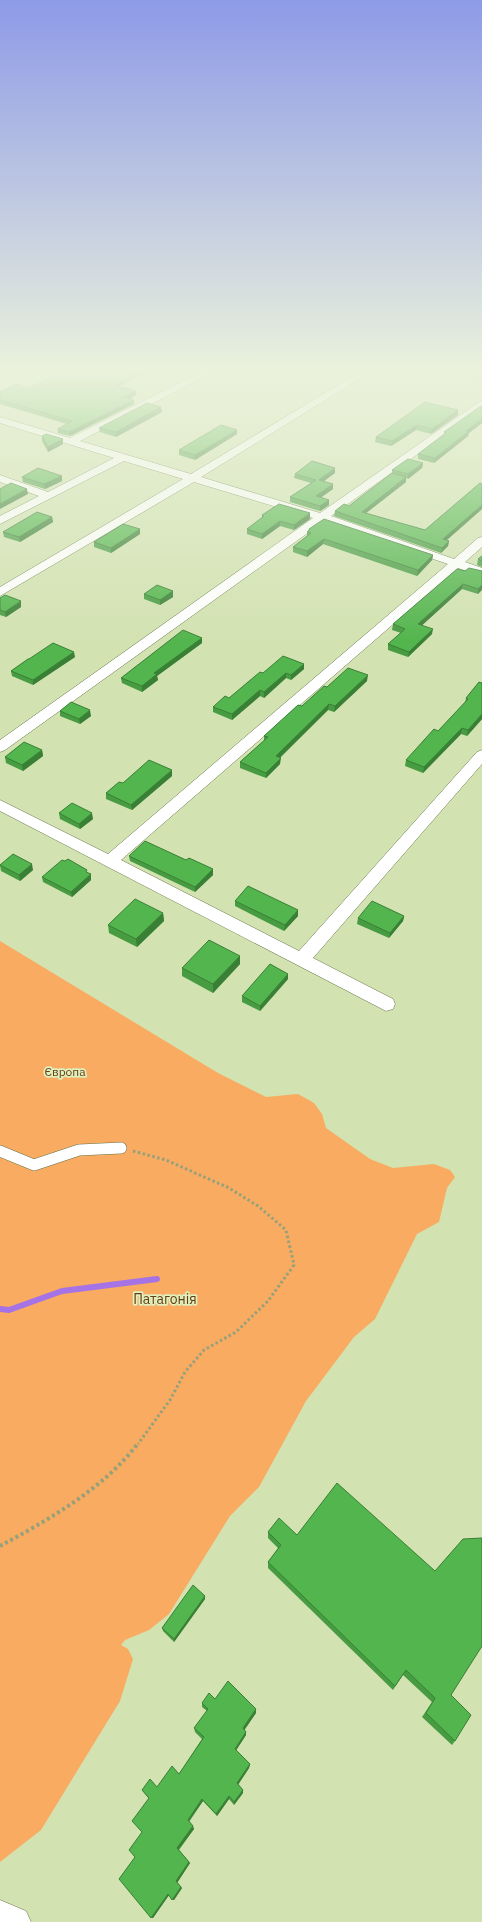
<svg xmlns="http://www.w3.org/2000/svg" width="482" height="1922" font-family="'IBM Plex Sans',sans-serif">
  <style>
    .green { fill: #f9ab61 }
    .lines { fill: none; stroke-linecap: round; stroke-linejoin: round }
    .stream { stroke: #a573e5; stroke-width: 6 }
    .service-casing { stroke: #677549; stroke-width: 12 }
    .minor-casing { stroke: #677549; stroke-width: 1 }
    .path-far1 { stroke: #95a17a; stroke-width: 3; stroke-dasharray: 2.5 2.5; stroke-linecap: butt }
    .path { stroke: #95a17a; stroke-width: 4; stroke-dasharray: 3 3; stroke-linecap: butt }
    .service { stroke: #fff; stroke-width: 11 }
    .minor { fill: #fff; fill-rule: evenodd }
    .wall { fill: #479c42 }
    .shaded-wall { fill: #3a7f36 }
    .building { fill: #53b54d; stroke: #3a7f36 }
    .labels { text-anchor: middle; stroke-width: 3.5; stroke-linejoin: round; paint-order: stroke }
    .park-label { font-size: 12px; fill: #673e13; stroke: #dfefbe }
    .near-park-label { font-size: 14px; fill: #673e13; stroke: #dfefbe }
  </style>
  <rect width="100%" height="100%" fill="#d2e2b1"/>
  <path class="green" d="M0,941l218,132 48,24 32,-3 16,9 8,11 4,14 44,31 23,9 41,-4 16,6 5,7 -8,11 -8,34 -22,12 -42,85 -21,18 -48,64 -47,86 -29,29 -61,98 -20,16 -24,10 -4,5 7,4 5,10 -13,42 -79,129 -41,32z"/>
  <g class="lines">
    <path class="stream" d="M0,1309l9,1 53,-19 95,-12"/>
    <g class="service-casing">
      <path id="service" d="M0,1151l34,14 45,-15 42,-2"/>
    </g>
    <g class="minor-casing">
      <g id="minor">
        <path d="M199,373h12l-131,68 111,33 167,-101h11l-168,104 119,36 162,-113v8l-151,108 123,43 24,-21 4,-1v10l-17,15 17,6v8l-24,-8 -337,292 178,91 178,-199 5,-2v14l-169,194 80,41 2,5 -2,5 -7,2 -386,-200v-11l108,54 340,-290 -125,-42 -318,228 -5,2v-12l313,-222 -119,-36 -194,114v-9l183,-108 -59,-18 -124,63v-8l39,-20 -39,-14v-7l48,17 66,-34 -114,-35v-6l70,21z"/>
        <path d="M0,1900l26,11 5,11h-31z"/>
      </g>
    </g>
    <path class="path-far1" d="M133,1151l33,9 63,28 29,18 28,24 8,35 -26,36 -32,31 -32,18 -19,22 -15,28 -32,44"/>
    <path class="path" d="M0,1546c48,-26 105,-58 138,-103"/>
    <use href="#service" class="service"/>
    <use href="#minor" class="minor"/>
  </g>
  <g class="wall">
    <path d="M60,373h85l-26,13 17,5v4l-6,4 4,5 -64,32 -12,-3v-4l9,-5 -67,-20v-12l29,-4z"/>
    <path d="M161,373h20l-7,3z"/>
    <path d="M482,373v7l-7,-2 1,-4z"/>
    <path d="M482,407v16l-13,10 -1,3 -34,27 -16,-4v-5l26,-20v-2z"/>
    <path d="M458,410v5l-27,19 -15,-4 -25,16 -16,-4 1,-5z"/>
    <path d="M162,412l-46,25 -16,-5 -1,-4z"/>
    <path d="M237,430v4l-42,26 -16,-5v-5z"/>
    <path d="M42,436l21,3v5l-15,8 -6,-11z"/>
    <path d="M423,463l-1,5 -14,11 -2,-1v4l-40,31 59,17 57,-21 -35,31 2,1 -1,5 -7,7 -107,-37 1,-5 14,-5 43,-33v-3z"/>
    <path d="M335,473l-12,8 10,3v5l-12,8 8,3v5l-9,6 -30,-9v-5l21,-14 -17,-5 1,-4z"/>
    <path d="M62,476v5l-17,8 -22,-7 -1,-5z"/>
    <path d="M262,515l48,4 -16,11 -14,-4 -18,13 -15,-5v-5l15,-11z"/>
    <path d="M52,517l1,5 -33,20 -16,-5 -1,-5z"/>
    <path d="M309,529l124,26 -1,5 -15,16 -94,-32 -16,13 -14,-5v-5l14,-11v-4l1,-1z"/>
    <path d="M140,534l-29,19 -17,-6v-5z"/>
    <path d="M482,556v11l-5,-2 1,-6z"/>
    <path d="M465,571h17l-4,23 -16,-5 -40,36 10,9 -24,23 -20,-7v-6l13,-11 -9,-3 1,-6z"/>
    <path d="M173,591v6l-13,8 -16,-6v-5z"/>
    <path d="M0,598l21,9 -15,10 -6,-2z"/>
    <path d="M202,638v5l-45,33 1,4 -16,12 -20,-9 -1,-5z"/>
    <path d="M75,657l-42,28 -21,-9 -1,-5 18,-12z"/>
    <path d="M304,669l-13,11 -5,-2 -22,20 -4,-2 -28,24 -19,-8v-5l16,-9 34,-25z"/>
    <path d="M367,681l-33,31 -6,-2 -48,48v6l-14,14 -26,-10v-6l24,-21v-5l63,-49z"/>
    <path d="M482,683v36l-15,17 -6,-2 -38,39 -18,-7 1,-6 32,-29 27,-28 1,-5z"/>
    <path d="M60,711l31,5 -11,8 -20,-8z"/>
    <path d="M42,750l1,6 -20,15 -17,-8 -1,-6z"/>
    <path d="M172,776l-40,34 -26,-11v-6l17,-10z"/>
    <path d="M59,813l34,6 -13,10 -20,-10z"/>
    <path d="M129,856l84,19 -18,17 -65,-31z"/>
    <path d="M0,865l33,5 -13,11 -19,-10z"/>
    <path d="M88,873l3,7 -19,17 -29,-15 -1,-5z"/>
    <path d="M235,901l63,15 -14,15 -49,-25z"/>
    <path d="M163,913l1,8 -27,26 -28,-14 -1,-8z"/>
    <path d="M404,916l-1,5 -14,17 -32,-14 1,-6z"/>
    <path d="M240,956v8l-27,29 -31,-17v-8z"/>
    <path d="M288,979l-28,32 -18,-9v-6z"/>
    <path d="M268,1532l183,163 4,46 -3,4 -30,-28 10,-15 -29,-27 -10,15 -125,-122v-6l10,-14 -10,-10z"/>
    <path d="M205,1596v3l-31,43 -11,-11 -1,-3z"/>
    <path d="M215,1699l41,10v4l-12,17 2,2v3l-10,15 14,14 -1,4 -11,17 5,5v3l-9,12 -5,-6 -12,17 -14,-15 -14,21 5,7 -15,21 11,13 -13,20 5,5 -8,12 -5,-5 -16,23h-2l-16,-61 7,-25 7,-33 -7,-9 15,-3 22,-13 23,-35 -7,-7 -1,-4 13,-17 -5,-4v-4z"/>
  </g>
  <g class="shaded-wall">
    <path d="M137,373h8l-31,16v-4z"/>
    <path d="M174,373h7l-7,3z"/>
    <path d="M136,391v4l-11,6 -1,-4z"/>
    <path d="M134,400v4l-64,32 -1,-4z"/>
    <path d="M161,407l1,5 -46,25v-5z"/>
    <path d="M458,410v5l-27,19 1,-5z"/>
    <path d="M482,419v4l-13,10 -1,3 -34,27 1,-5 31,-27z"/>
    <path d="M417,425l-1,5 -25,16 1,-5z"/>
    <path d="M237,430v4l-42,26v-5z"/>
    <path d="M63,439v5l-15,8v-5z"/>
    <path d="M423,463l-1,5 -14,11v-5z"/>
    <path d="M335,468v5l-16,12v-5z"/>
    <path d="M62,476v5l-17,8 -1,-5z"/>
    <path d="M406,477v5l-45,35 1,-5z"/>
    <path d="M333,484v5l-17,12v-5z"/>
    <path d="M27,489l1,5 -28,15v-5z"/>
    <path d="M329,500v5l-9,6v-5z"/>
    <path d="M482,505v4l-40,35 1,-5z"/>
    <path d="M310,513v6l-16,11v-5z"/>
    <path d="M52,517l1,5 -33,20 -1,-5z"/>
    <path d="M280,521v5l-18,13v-5z"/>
    <path d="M140,529v5l-29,19v-5z"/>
    <path d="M324,539l-1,5 -16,13v-6z"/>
    <path d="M449,541l-1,5 -7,7 1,-5z"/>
    <path d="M433,555l-1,5 -15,16 1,-6z"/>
    <path d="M463,584l-1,5 -44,40v-5z"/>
    <path d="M482,585v5l-4,4v-5z"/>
    <path d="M173,591v6l-13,8v-5z"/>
    <path d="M21,601v6l-15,10 -1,-5z"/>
    <path d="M433,629l-1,5 -24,23 1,-5z"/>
    <path d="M202,638v5l-45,33 1,4 -16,12v-6l12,-13z"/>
    <path d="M74,652l1,5 -42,28v-5z"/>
    <path d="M304,664v5l-13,11v-5z"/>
    <path d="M286,673v5l-22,20v-6z"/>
    <path d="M368,675l-1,6 -33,31 1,-6z"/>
    <path d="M260,690v6l-28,24v-6z"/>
    <path d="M329,704l-1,6 -53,52 1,-6z"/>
    <path d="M90,710l1,6 -11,8 -1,-5z"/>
    <path d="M482,714v5l-15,17 1,-6z"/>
    <path d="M462,728l-1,6 -38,39 1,-6z"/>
    <path d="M42,750l1,6 -20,15 -1,-6z"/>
    <path d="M281,758l-1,6 -14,14v-5z"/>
    <path d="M172,770v6l-40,34 -1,-5z"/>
    <path d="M92,813l1,6 -13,10 -1,-5z"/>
    <path d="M32,864l1,6 -13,11 -1,-6z"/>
    <path d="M213,869v6l-18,17v-5z"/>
    <path d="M91,874v6l-19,17 -1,-5z"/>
    <path d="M298,910v6l-14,15 1,-6z"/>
    <path d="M163,913l1,8 -27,26 -1,-8z"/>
    <path d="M404,916l-1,5 -14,17 1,-5z"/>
    <path d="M240,956v8l-27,29v-9z"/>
    <path d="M288,974v5l-28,32v-5z"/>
    <path d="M205,1596v3l-31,43v-3z"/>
    <path d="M256,1709v4l-13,19v-4z"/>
    <path d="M246,1732v3l-11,17v-3z"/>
    <path d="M250,1764l-1,4 -12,18v-3z"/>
    <path d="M243,1790v3l-9,12v-3z"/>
    <path d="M229,1796v3l-12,17 -1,-2z"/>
    <path d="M202,1799l1,2 -15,21v-2z"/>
    <path d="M193,1826l1,3 -16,21 -1,-2z"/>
    <path d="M189,1862l1,1 -13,20 -1,-2z"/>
    <path d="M181,1887l1,1 -8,12h-2z"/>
    <path d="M168,1894l1,1 -16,23h-2z"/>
  </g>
  <g class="building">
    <path d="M60,373h77l-23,12 22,6 -12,6 10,3 -65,32 -11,-3 14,-8 -72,-21v-8l16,-8 13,4z"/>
    <path d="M478,373h4v3l-6,-2z"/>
    <path d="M425,402l33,8 -26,19 -15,-4 -25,16 -16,-4z"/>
    <path d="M147,403l14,4 -45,25 -17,-4z"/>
    <path d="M481,406l1,1v12l-16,12h3l-34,27 -17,-4 28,-21 -2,-1z"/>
    <path d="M221,425l16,5 -42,25 -16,-5z"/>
    <path d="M46,434l17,5 -15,8 -6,-11z"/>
    <path d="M408,459l15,4 -15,11 -16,-4z"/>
    <path d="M312,461l23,7 -16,12 14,4 -17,12 13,4 -9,6 -30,-9 26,-17 -21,-6z"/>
    <path d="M38,468l24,8 -18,8 -22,-7z"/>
    <path d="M392,473l14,4 -44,35 63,18 55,-47 2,1v21l-39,34 6,2 -7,7 -107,-37 9,-7 5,2z"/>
    <path d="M11,483l16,6 -27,15v-15z"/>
    <path d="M279,504l31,9 -16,12 -14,-4 -18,13 -15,-5 17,-13 -2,-1z"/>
    <path d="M37,512l15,5 -33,20 -16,-5z"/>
    <path d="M324,519l109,36 -15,15 -94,-31 -17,12 -14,-4 18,-14 -4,-1 3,-2 -1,-1z"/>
    <path d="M123,524l17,5 -29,19 -17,-6z"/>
    <path d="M482,556v5l-4,-2z"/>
    <path d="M469,568l13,3v14l-4,4 -15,-5 -45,40 15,5 -24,23 -21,-8 17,-15 -12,-5 64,-55 8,2z"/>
    <path d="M157,585l16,6 -13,9 -16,-6z"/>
    <path d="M5,595l16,6 -16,11 -5,-2v-12z"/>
    <path d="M183,630l19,8 -48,35 3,1 -15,12 -21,-8z"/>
    <path d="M53,643l21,9 -41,28 -22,-9 17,-12h1z"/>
    <path d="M283,656l21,8 -13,11 -5,-2 -22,19 -4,-2 -28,24 -19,-7 12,-11 4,2 31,-26 3,1z"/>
    <path d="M348,668l20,7 -33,31 -6,-2 -53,52 5,2 -15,15 -26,-11 28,-25 -4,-1 34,-31 4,1 22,-20 3,1z"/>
    <path d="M479,682l3,1v31l-14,16 -6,-2 -38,39 -18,-7 28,-31 4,2 30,-32 -2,-1z"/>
    <path d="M71,702l19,8 -11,9 -19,-8z"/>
    <path d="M24,742l18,8 -20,15 -17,-8z"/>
    <path d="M149,760l23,10 -41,35 -25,-12 13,-11 4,1z"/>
    <path d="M72,803l20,10 -13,11 -20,-11z"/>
    <path d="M145,841l41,19 3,-2 24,11 -18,18 -66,-31z"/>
    <path d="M13,854l19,10 -13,11 -19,-10z"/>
    <path d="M68,859l19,11 -1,2 5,2 -20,18 -29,-15 20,-17 3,1z"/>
    <path d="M248,886l50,24 -13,15 -50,-24z"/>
    <path d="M135,899l28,14 -27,26 -28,-14z"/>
    <path d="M372,901l32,15 -14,17 -32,-15z"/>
    <path d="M209,940l31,16 -27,28 -31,-16z"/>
    <path d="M270,964l18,10 -28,32 -18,-10z"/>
    <path d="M337,1483l98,88 28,-32 19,-1v108l-31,49 20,20 -16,26 -29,-28 9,-15 -29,-28 -11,16 -127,-124 13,-17 -13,-13 11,-14 18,17z"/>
    <path d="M193,1585l12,11 -31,43 -12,-11z"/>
    <path d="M228,1681l28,28 -13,19 3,4 -11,17 15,15 -13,19 6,7 -9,12 -5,-6 -13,18 -14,-15 -14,21 5,6 -16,22 12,14 -13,19 5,6 -9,13 -4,-6 -17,24 -32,-39 16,-22 -6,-7 13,-18 -10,-11 17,-23 -7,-8 8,-11 7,8 15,-21 7,8 25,-37 -10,-9 14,-19 -6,-6 7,-10 6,6z"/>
  </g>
  <linearGradient id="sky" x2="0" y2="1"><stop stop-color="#8d9ae7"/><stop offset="0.58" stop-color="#ebf2dc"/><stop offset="1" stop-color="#ebf2dc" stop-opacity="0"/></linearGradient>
  <rect width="482" height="642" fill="url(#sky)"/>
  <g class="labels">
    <g class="park-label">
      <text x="65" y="1076">Європа</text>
    </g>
    <g class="near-park-label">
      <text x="165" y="1304">Патагонія</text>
    </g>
  </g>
</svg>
